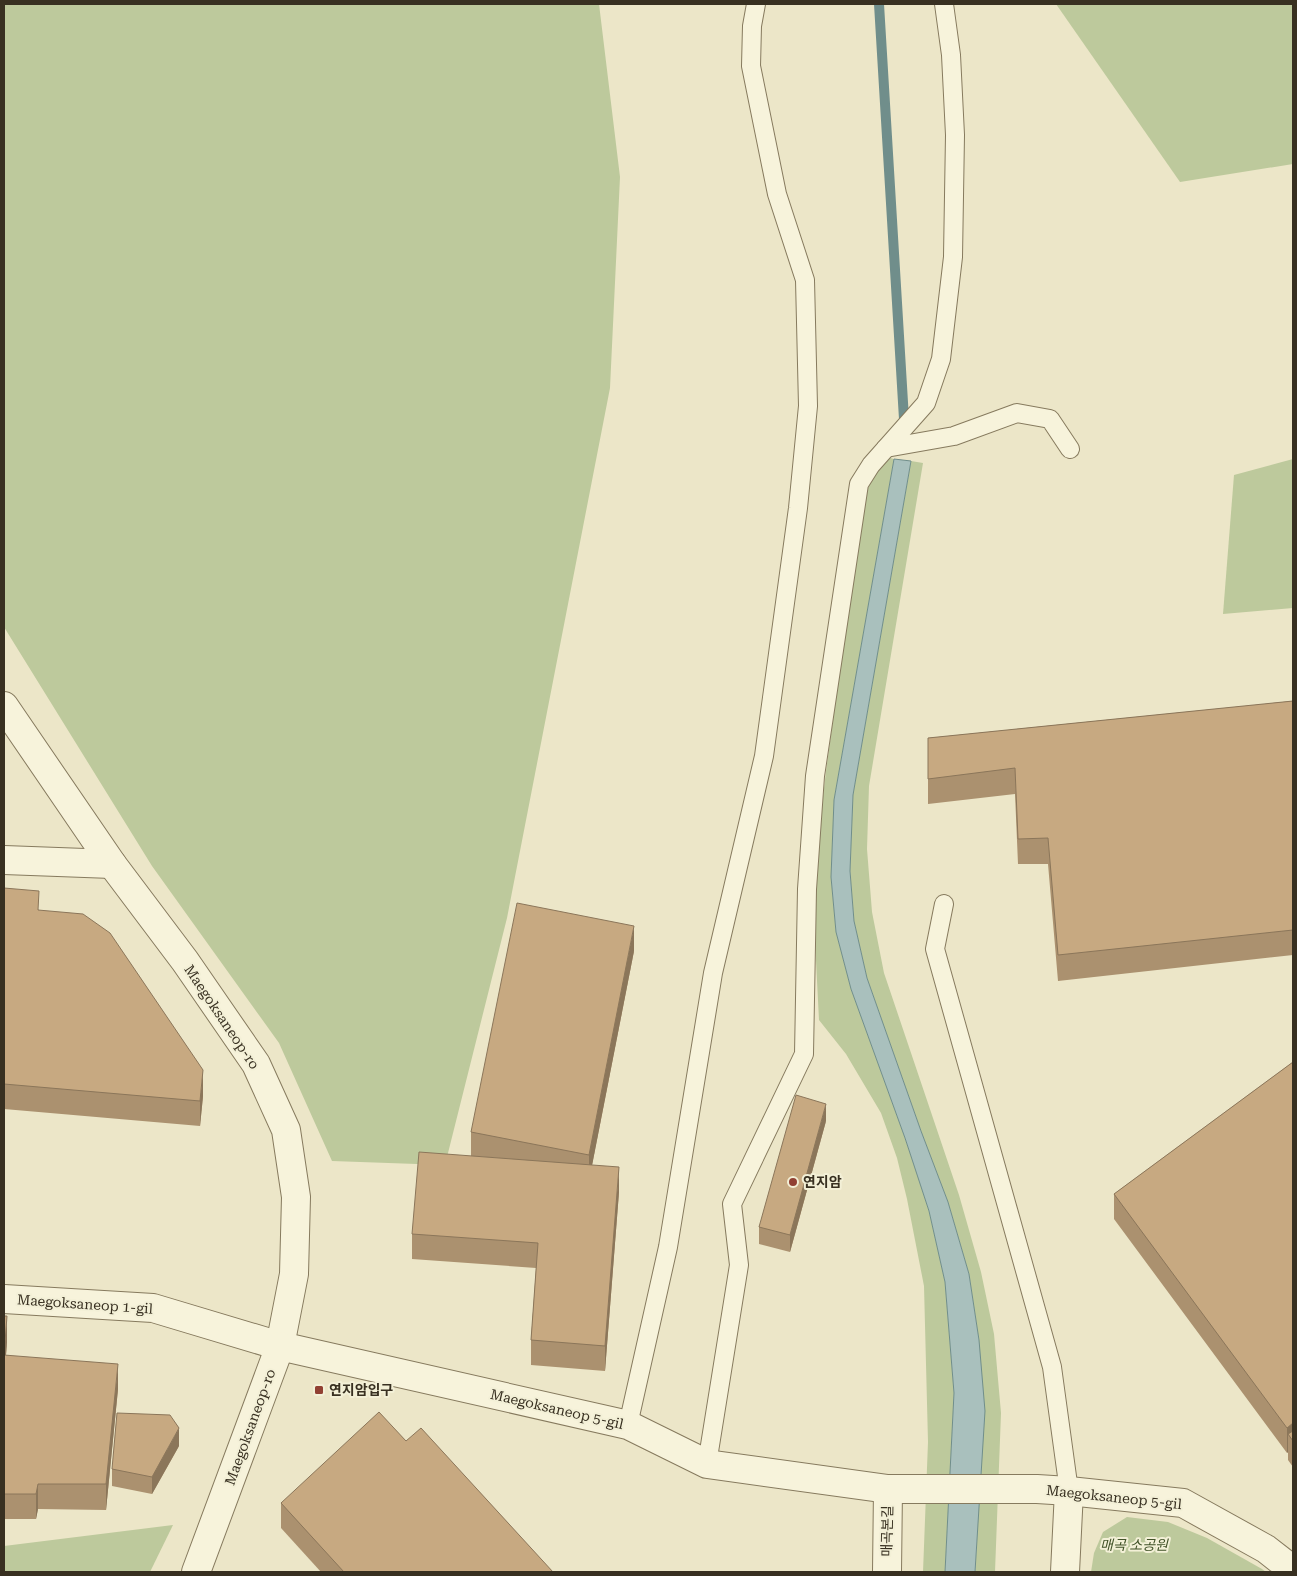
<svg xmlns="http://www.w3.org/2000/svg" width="1297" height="1576" font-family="'Roboto Serif','Noto Sans KR',serif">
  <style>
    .green { fill: #bdc99c }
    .water { fill: #a9c0bd; stroke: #708e8b }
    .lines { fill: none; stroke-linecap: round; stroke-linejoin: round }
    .stream { stroke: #708e8b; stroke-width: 10 }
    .service-casing { stroke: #867a5e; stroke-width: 20 }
    .minor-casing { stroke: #867a5e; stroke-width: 30 }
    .tertiary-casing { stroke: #867a5e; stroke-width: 30 }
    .service { stroke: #f7f3db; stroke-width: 18 }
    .minor { stroke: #f7f3db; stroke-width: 28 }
    .tertiary { stroke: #f7f3db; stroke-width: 28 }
    .wall { fill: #ab916f }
    .shaded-wall { fill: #8b765a }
    .building { fill: #c7a981; stroke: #8b765a }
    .poi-dot { fill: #914032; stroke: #f3f0d7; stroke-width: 2 }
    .labels { text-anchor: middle; stroke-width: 4; stroke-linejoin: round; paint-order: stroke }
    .street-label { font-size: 14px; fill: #383021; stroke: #f3f0d7 }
    .poi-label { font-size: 14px; font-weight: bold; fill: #383021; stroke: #f3f0d7; text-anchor: start }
    .park-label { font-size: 14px; font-style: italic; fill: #425329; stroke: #f3f0d7 }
  </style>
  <rect width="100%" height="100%" fill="#ece6c8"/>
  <g class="green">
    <path d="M4,4h595l21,173 -10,211 -103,530 -62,247 -113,-4 -53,-118 -127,-177 -148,-239z"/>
    <path d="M1056,4h237v160l-113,18z"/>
    <path d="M887,457l7,2 -60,341 -3,77 5,55 15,57 54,149 24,73 16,71 9,111 -9,179h-22l5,-130 -4,-156 -17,-87 -10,-41 -16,-45 -35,-59 -27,-34 -6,-119 5,-62 8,-68 33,-240 9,-43 5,-13z"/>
    <path d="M1293,459v149l-70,6 11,-139z"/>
    <path d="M911,461l12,2 -54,323 -2,63 5,63 12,61 75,222 22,77 13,62 7,79 -6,159h-20l2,-31 2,-201 -10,-66 -21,-72 -27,-71 -54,-153 -13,-57 -4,-51 3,-75z"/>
    <path d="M1127,1517l41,5 39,16 55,31 4,3h-175l3,-19 9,-21z"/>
    <path d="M173,1525l-23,47h-146v-26z"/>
  </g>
  <path class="water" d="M894,459l17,2 -58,334 -3,76 4,50 13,57 54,153 27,71 21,72 10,66 6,71 -10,161h-30l9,-179 -9,-111 -16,-71 -24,-73 -54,-149 -15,-57 -5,-55 3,-77z"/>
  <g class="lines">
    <path class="stream" d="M879,4l25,415"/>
    <g class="service-casing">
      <g id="service">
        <path d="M886,448l68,-12 63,-23 33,6 20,30"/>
        <path d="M944,904l-9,45 117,418 17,124"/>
        <path d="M628,1425l40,-178 45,-274 51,-217 34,-248 10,-102 -3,-126 -28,-86 -26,-128 1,-40 4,-22"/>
        <path d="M707,1464l32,-199 -7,-61 72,-150 3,-165 8,-113 44,-292 12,-19 55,-62 15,-44 12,-102 2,-122 -4,-80 -7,-51"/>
      </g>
    </g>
    <g class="minor-casing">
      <g id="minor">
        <path d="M4,706l108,158 73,97 71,103 30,66 10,67 -2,77 -14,72"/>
        <path d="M4,860l108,4"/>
        <path d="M4,1299l149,9 127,38 348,79 79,39 181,25h149l32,2 114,12 83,46 27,21"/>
        <path d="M887,1572l1,-83"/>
        <path d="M1065,1572l4,-81"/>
      </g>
    </g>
    <g class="tertiary-casing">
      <path id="tertiary" d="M196,1572l84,-226"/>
    </g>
    <use href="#service" class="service"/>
    <use href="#minor" class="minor"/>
    <use href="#tertiary" class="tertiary"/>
  </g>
  <g class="wall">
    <path d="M1293,701v254l-235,26 -10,-117h-30l-3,-70 -87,10v-66z"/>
    <path d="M4,888l35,22 164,186 -3,30 -196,-17z"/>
    <path d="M634,951l-42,214 27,27 -14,179 -74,-6v-25l5,-72 -124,-9v-25l59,-78v-24z"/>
    <path d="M1293,1062v405l-5,-7v-8l-1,1 -173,-234v-25z"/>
    <path d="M826,1121l-36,131 -31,-8v-17z"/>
    <path d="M4,1316l3,26 -1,13 112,34 -12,121 -68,-1 -2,10h-32z"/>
    <path d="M179,1446l-27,48 -40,-8v-17z"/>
    <path d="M281,1503l272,69h-232l-40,-44z"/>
  </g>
  <g class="shaded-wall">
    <path d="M634,926v25l-45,230v-26z"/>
    <path d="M203,1070v26l-3,30v-25z"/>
    <path d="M826,1104v17l-36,131v-17z"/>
    <path d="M619,1167v25l-14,179v-25z"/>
    <path d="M7,1316v26l-3,38v-25z"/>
    <path d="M118,1364v25l-12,121v-26z"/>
    <path d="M1293,1423v18l-5,-7v18l-1,1v-25z"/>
    <path d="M179,1428v18l-27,48v-17z"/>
    <path d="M38,1484v25l-2,10v-25z"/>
  </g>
  <g class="building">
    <path d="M1293,701v229l-235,25 -10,-117 -30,1 -3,-71 -87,11v-41z"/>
    <path d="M4,888l35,3 -1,19 45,4 27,19 93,137 -3,31 -196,-17z"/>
    <path d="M517,903l117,23 -45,229 -118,-23z"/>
    <path d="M1293,1062v361l-6,5 -173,-234z"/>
    <path d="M796,1095l30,9 -36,131 -31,-8z"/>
    <path d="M419,1152l200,15 -14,179 -74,-6 7,-97 -126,-9z"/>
    <path d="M4,1316h3l-3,39 114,9 -12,120h-68l-2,10h-32z"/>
    <path d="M379,1412l27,29 15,-13 132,144h-209l-63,-69z"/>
    <path d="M117,1413l53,2 9,13 -27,49 -40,-8z"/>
    <path d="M1293,1431v10l-5,-7z"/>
  </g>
  <g class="poi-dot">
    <circle cx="793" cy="1182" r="5"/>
    <rect x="314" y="1385" width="10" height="10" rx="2.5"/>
  </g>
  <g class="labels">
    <g class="street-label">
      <text transform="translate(222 1017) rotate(56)" y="5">Maegoksaneop-ro</text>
      <text transform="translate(85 1304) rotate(4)" y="5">Maegoksaneop 1-gil</text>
      <text transform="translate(557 1409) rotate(13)" y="5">Maegoksaneop 5-gil</text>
      <text transform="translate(250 1427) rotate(-70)" y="5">Maegoksaneop-ro</text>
      <text transform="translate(1114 1497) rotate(6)" y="5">Maegoksaneop 5-gil</text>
      <text transform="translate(887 1531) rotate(-89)" y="5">매곡본길</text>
    </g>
    <g class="poi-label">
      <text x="803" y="1187">연지암</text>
      <text x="329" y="1395">연지암입구</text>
    </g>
    <g class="park-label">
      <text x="1134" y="1550">매곡 소공원</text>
    </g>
  </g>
  <rect width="1297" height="1576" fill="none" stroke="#383021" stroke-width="10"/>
</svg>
